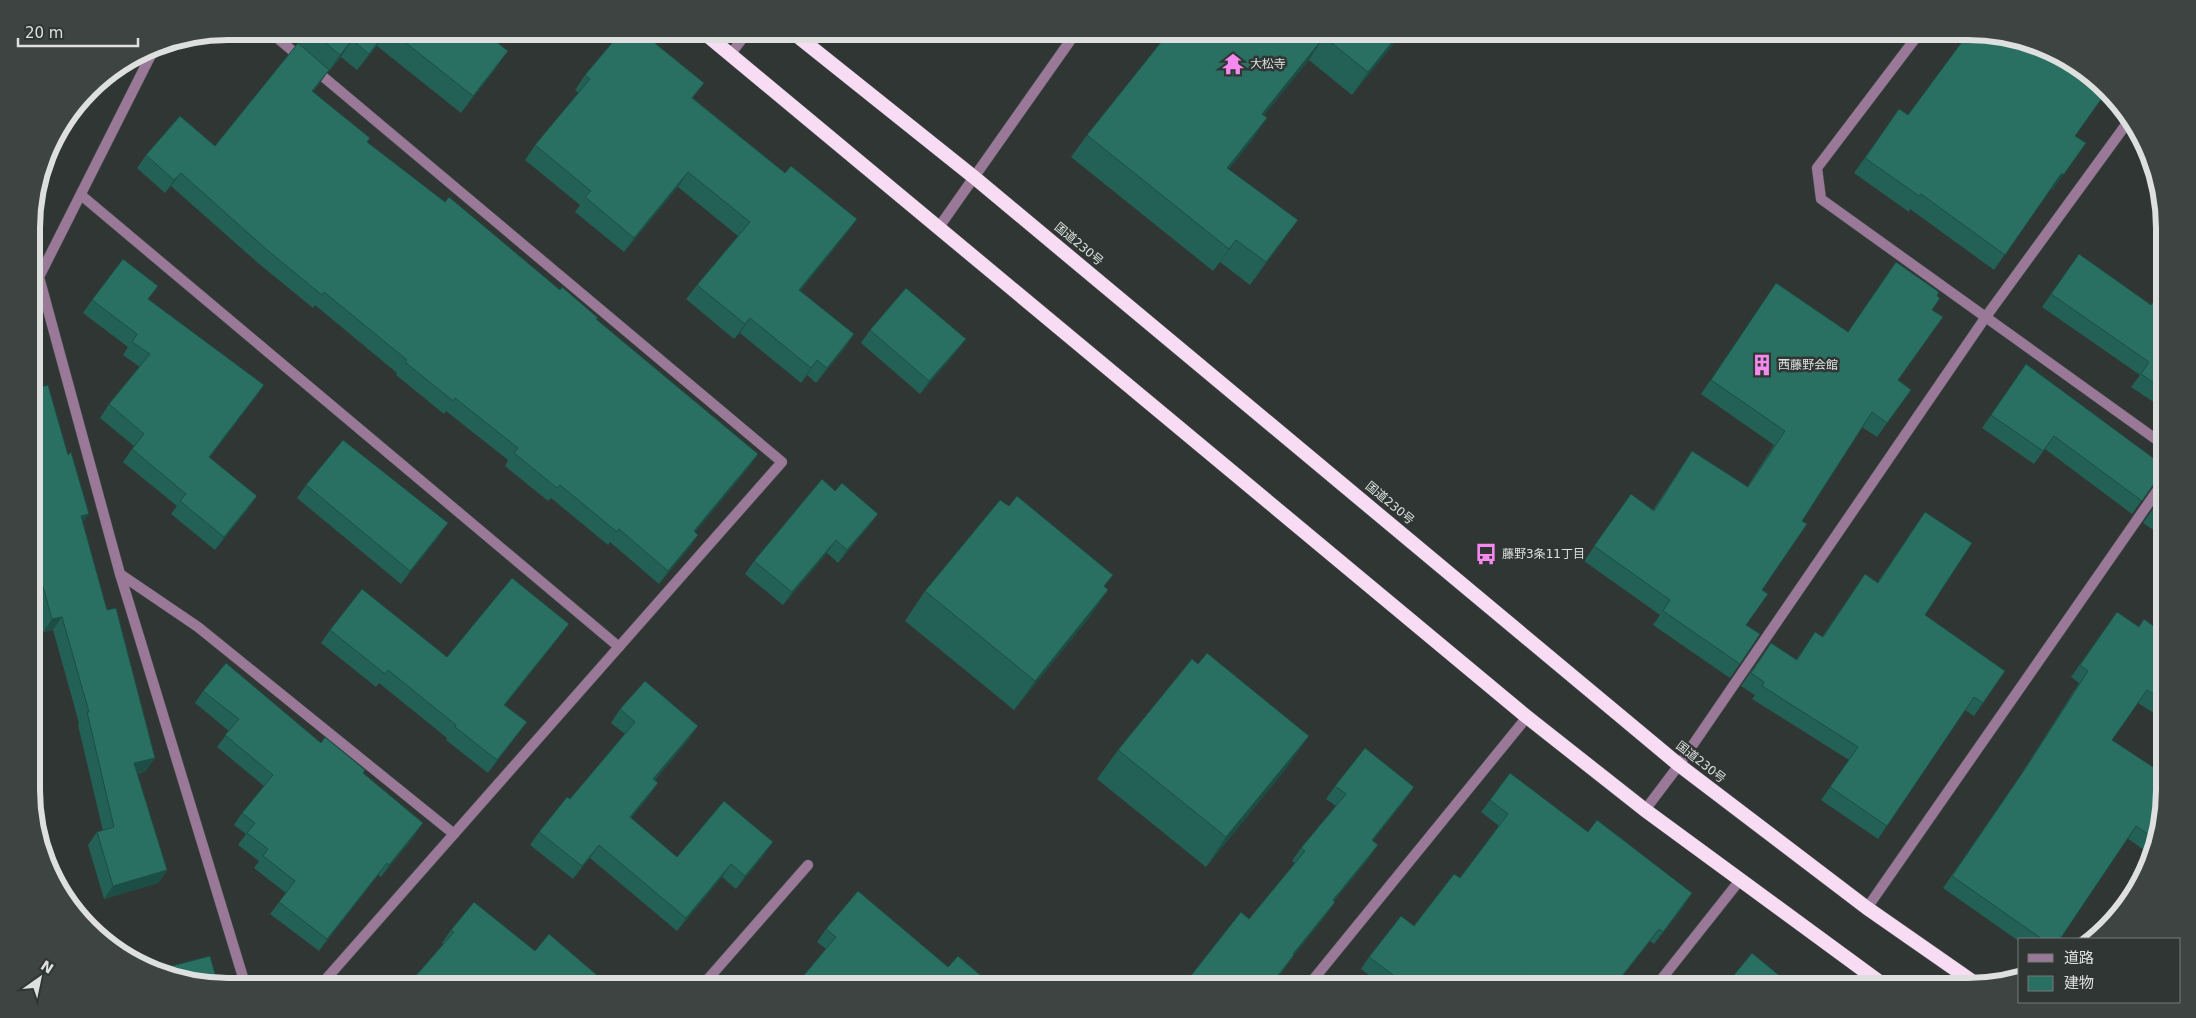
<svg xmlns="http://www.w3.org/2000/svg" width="2196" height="1018" font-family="'DejaVu Sans','Noto Sans JP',sans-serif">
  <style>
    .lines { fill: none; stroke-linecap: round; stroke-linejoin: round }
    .minor-casing { stroke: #4f5553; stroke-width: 11 }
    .trunk-casing { stroke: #4f5553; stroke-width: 15 }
    .minor { stroke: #9a7897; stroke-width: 10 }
    .trunk { stroke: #f8dcf4; stroke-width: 14 }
    .wall { fill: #236055 }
    .shaded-wall { fill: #1d4e45 }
    .building { fill: #297063; stroke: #1d4e45 }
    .labels { text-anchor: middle; stroke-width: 5; stroke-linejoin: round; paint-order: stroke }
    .poi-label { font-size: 12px; fill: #dde0df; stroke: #303634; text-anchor: start }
    .street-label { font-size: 12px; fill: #dde0df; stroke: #303634 }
    .rim { fill: none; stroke: #dde0df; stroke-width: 6 }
  </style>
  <rect width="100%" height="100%" fill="#303634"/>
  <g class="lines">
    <g class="minor-casing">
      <g id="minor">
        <path d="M269,31l32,27"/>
        <path d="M1921,31l-104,137 4,31 343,246"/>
        <path d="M156,45l-117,232 81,297 126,413"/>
        <path d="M730,55l18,-24"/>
        <path d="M314,69l468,393 -463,525"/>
        <path d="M81,195l538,452"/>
        <path d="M939,227l138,-196"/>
        <path d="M120,574l78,53 256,207"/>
        <path d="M1645,810l34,-45 306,-447 145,-199"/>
        <path d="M1867,908l297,-427"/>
        <path d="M1308,986l219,-269"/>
        <path d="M1656,986l84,-106"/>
        <path d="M701,987l107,-122"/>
      </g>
    </g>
    <g class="trunk-casing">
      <g id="trunk">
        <path d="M702,31l825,686 118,93 240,176"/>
        <path d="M791,31l184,147 704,587 188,143 112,78"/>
      </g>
    </g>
    <use href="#minor" class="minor"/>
    <use href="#trunk" class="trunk"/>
  </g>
  <g class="wall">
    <path d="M307,31h195l-7,10 1,27 -35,45 -84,-67 -20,24 -16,-13 -13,15v-1l-15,21 54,50 230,178 161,134 -9,13 -54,65 3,3 -9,13 -30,36 -49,-42 -2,3 -57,-47 -3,3 -43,-35 3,-6 -62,-49 -2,3 -48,-39 1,-2 -82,-68 -2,3 -55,-45 -87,-77 -6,7 -28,-25 9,-13 69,-9 83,-102z"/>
    <path d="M1170,31h234l-52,64 -43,-35 -45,55 3,3 -15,22 -23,29 53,73 -32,43 -30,-23 -7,9 -142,-114 16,-22z"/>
    <path d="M1855,31h19l-6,9z"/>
    <path d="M585,75l108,23 92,75 72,46 -11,15 -46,57 54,43 -10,15 -28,34 -9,-8 -6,8 -61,-50 -6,6 -48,-40 11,-14 41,-49 -60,-49 -54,65 -49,-40 5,-7 -55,-45 10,-15 44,-52 -4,-3z"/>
    <path d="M1899,109l9,6 167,21 -22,53h-3l-56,81 -84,-61 -1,3 -55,-39z"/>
    <path d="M2079,254l72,51 12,-14 1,118 -33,-22 9,-12 -98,-68z"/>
    <path d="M1776,283l72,49 89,-36 -5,14 -34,70 13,10 -34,47 -15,-10 -60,94 -40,69 -16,35 14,9 -30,44 -77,-53 7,-10 -76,-54 47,-67 22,16 39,-59 55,36 27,-42 -73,-51z"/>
    <path d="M148,299l116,86 -54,72 38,52 -33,41 -44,-36 6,-8 -54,-44 11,-16 -34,-28 9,-14 31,-37 -17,-12 5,-8 -45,-34 9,-13z"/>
    <path d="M870,330l86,22 -36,42 -59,-51z"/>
    <path d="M2026,364l138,105 -32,45 -87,-65 -11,15 -52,-36z"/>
    <path d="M32,390l51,133 63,248 -9,3 30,96 -9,13 -54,16 -16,-54 9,-13 6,-1 -25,-106 1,-2 -26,-93 -10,2 -11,-38z"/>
    <path d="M306,485l133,51 -38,48 -104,-86z"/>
    <path d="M835,491l43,23 -10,13 -30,36 -11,-10 -44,52 -38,-31 9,-13z"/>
    <path d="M2164,493v44l-21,-14z"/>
    <path d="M1925,512v103l80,56 -31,45 -9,-6 -87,129 -57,-39 28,-40 -97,-61 3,-4 -14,-9 30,-43 25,17 19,-28 7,5 43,-63 12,9z"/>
    <path d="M1105,587l3,3 -20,29 -74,91 -109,-89 20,-30z"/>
    <path d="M2117,612l22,15 25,7 1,86 -27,-17 -26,37 53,51 -11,54 -6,8 -21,-15 -67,101h-40v3l-77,-54 75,-109 61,-96 -8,-6z"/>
    <path d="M330,630l117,27 112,-20 -54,68 22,17 -10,13 -29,38 -42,-33 1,-2 -68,-55 -3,4 -55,-44z"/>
    <path d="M203,691l118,52 42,30 52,62 -34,42 -3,-2 -59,76 -49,-37 16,-21 -32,-25 5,-7 -21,-16 8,-11 -12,-9 8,-12 22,-27 -47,-39 12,-16 -34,-28z"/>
    <path d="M620,709l69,30 -34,41 3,3 -9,13 -18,22 46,39 87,-2 -28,34 -14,-12 -45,54 -87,-73 -17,21 -43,-34 9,-13 31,-33 55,-65 -14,-11z"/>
    <path d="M1118,750l170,16 -82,101 -109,-88z"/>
    <path d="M1335,786l79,1 -9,13 -32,40 -4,18 -35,43 1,1 -9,13 -32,40 -9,13 -15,19h-88l67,-68 46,-56 -3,-2 9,-13 35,-42 -10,-7z"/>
    <path d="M1490,800l194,106 -30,38 -4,-3 -35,45h-232l-22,-17 8,-12 45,-31 46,-48 39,-52 -18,-14z"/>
    <path d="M826,929l122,38 -122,-18 -9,-7z"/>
    <path d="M451,930l84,21 70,31 -3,5h-196l38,-43 -2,-1z"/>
    <path d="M164,968l54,17 -58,-12z"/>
  </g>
  <g class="shaded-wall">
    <path d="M387,31l-10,15 -20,24 12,-16z"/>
    <path d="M501,31h1l-20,26 12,-17z"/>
    <path d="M1401,31h3l-52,64 16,-23z"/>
    <path d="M1324,37l-15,23 -62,76 15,-22z"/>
    <path d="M352,40l-11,17 -13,15 12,-17z"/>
    <path d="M508,51l-12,17 -35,45 12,-17z"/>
    <path d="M329,70l-9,13 -17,21 9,-13z"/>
    <path d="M704,83l-11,15 -12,14 11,-14z"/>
    <path d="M1267,118l-15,22 -40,50 15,-22z"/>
    <path d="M2075,159l-22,30h-3l11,-15z"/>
    <path d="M688,172l-10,15 -54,65 10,-14z"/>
    <path d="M181,173l-10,13 -6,7 9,-13z"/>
    <path d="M857,219l-11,15 -57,71 10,-15z"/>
    <path d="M1298,220l-16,22 -32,43 16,-23z"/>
    <path d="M1236,240l-16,22 -7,9 16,-22z"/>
    <path d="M750,318l-10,15 -6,6 11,-15z"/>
    <path d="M854,334l-10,15 -28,34 11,-15z"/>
    <path d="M966,339l-10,13 -36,42 9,-13z"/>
    <path d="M817,360l-10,15 -6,8 10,-15z"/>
    <path d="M264,385l-9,13 -55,72 9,-13z"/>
    <path d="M758,454l-9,13 -64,78 9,-14z"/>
    <path d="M257,496l-9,13 -33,41 9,-13z"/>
    <path d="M89,514l-9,13 1,-11z"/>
    <path d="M878,514l-10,13 -30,36 9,-13z"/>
    <path d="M448,523l-9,13 -38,48 9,-13z"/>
    <path d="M698,535l-9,13 -30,36 9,-13z"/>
    <path d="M836,540l-9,13 -44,52 9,-13z"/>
    <path d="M1108,590l-20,29 -74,91 21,-29z"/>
    <path d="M62,617l-9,13 -10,2 9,-13z"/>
    <path d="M569,624l-10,13 -64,81 9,-13z"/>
    <path d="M527,722l-10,13 -29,38 9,-13z"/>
    <path d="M698,726l-9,13 -45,53 9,-13z"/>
    <path d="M1309,736l-21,30 -82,101 20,-30z"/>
    <path d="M155,758l-9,13 -21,5 9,-13z"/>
    <path d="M658,783l-9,13 -28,34 9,-13z"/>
    <path d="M1414,787l-9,13 -42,53 9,-13z"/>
    <path d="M423,823l-8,12 -34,42 8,-12z"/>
    <path d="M773,842l-9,13 -28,34 9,-13z"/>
    <path d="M599,845l-9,13 -17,21 9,-13z"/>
    <path d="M1378,845l-9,13 -45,55 9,-13z"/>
    <path d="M387,863l-9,12 -59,76 8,-12z"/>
    <path d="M731,864l-9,13 -45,54 9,-13z"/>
    <path d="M167,870l-9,13 -54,16 9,-13z"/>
    <path d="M1692,893l-8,13 -30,38 9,-12z"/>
    <path d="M1335,902l-9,13 -42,52 9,-13z"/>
    <path d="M1659,929l-44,57h-1z"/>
    <path d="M1294,955l-9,13 -15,19h-1z"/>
  </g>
  <g class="building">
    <path d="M312,31h75l-18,23 -17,-14 -12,15z"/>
    <path d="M391,31h110l-7,9 14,11 -35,45z"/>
    <path d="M622,31h18l64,52 -12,15 93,75 6,-7 66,53 -58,71 55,44 -27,34 -10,-8 -6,8 -61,-50 -5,6 -48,-39 53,-63 -62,-50 -54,66 -49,-41 6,-6 -56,-46 55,-66 -5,-4z"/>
    <path d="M1170,31h231l-33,41 -44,-35 -62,77 5,4 -40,50 71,52 -32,42 -30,-22 -7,9 -142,-114z"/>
    <path d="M1970,31l74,15 44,26 19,19 -32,45 11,7 -22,31h-3l-56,81 -84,-61 -2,2 -54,-38 34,-49 9,6z"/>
    <path d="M298,43l31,27 -17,21 58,47 -3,4 78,60 4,-5 111,93 2,-3 36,31 -2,1 162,135 -64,77 4,4 -30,36 -49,-42 -2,3 -57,-47 -3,3 -43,-35 4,-5 -63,-50 -2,3 -48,-39 2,-2 -83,-68 -2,3 -55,-45 -86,-77 -7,7 -28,-25 34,-39 35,30z"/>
    <path d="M2079,254l72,51 11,-15 1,1 1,99 -23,-16 8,-12 -98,-68z"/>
    <path d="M123,259l35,27 -10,13 116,86 -55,72 48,39 -33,41 -44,-36 6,-7 -54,-45 12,-15 -35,-30 41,-50 -18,-12 5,-8 -45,-34z"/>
    <path d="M1896,262l43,30 -2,4 3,2 -8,12 11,7 -45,63 13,10 -24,33 -15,-11 -70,109 5,3 -45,66 6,4 -22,31 14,9 -20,30 -77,-53 7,-11 -76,-54 37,-52 23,17 38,-60 56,36 37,-56 -74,-51 65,-97 72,49z"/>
    <path d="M906,288l60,51 -37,42 -59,-51z"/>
    <path d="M2026,364l138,102v3l-22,32 -88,-65 -11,15 -52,-36z"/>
    <path d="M48,385l20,70 3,-3 18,62 -8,2 26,94 9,-2 39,150 -21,5 33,107 -54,16 -16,-54 17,-5 -27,-115h2l-27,-95 -10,2 -17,-61 7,-1 -10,-36v-131z"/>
    <path d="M343,440l105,83 -38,48 -104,-86z"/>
    <path d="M822,479l13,12 7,-8 36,31 -31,36 -11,-10 -44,52 -38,-31z"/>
    <path d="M2164,493v25l-11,-9z"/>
    <path d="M1017,496l96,79 -9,11 4,4 -73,91 -110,-90 75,-91 9,6z"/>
    <path d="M1925,512l47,31 -47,72 80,56 -22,32 -9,-6 -87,129 -57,-39 28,-40 -96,-61 2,-4 -13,-9 20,-30 26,17 18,-28 8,5 42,-63 13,9z"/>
    <path d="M512,578l57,46 -65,81 23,17 -30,38 -42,-33 1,-2 -68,-55 -3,4 -55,-44 32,-41 85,68z"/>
    <path d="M2117,612l22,15 5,-8 20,15v67l-17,-11 -35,50 53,35v16l-10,48 -19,-13 -76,113h-18l-90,-63 75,-110 61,-95 -8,-6z"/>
    <path d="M1207,653l102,83 -83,101 -108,-87 74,-91 6,5z"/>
    <path d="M226,663l95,80 4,-6 40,33 -2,3 60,50 -34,42 -2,-2 -60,76 -48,-37 16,-21 -32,-25 5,-7 -21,-16 8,-10 -13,-10 31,-38 -48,-40 14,-16 -36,-28z"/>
    <path d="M645,681l53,45 -45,53 5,4 -28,34 47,40 47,-56 49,41 -28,34 -14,-12 -45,54 -87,-73 -17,21 -43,-34 28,-35 3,2 65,-77 -15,-13z"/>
    <path d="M1365,748l49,39 -42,53 6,5 -45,55 2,2 -42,52 1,1 -25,32h-14l-2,-2 -1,2h-70l59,-75 8,7 56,-68 -4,-3 45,-54 -11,-8z"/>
    <path d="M1510,773l78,59 9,-12 95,73 -29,39 -4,-3 -45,57h-76l-16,-11 -9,11h-105l-39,-29 32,-41 13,10 40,-52 6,4 48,-64 -18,-14z"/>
    <path d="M858,891l90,76 10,-11 36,31h-200l42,-50 -10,-8z"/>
    <path d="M474,902l61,49 14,-17 56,48 -4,5h-195l48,-55 -3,-2z"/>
    <path d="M1752,953l40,33h-67z"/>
    <path d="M210,956l8,29 -53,-11 -1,-6z"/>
    <path d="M745,984l3,3h-6z"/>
  </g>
  <defs>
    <g id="temple-bare" transform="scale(1.725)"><path d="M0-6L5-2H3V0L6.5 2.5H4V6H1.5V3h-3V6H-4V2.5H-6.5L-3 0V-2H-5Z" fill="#f589ee" stroke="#303634" stroke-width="2.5" paint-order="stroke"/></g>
    <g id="building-bare" transform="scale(1.725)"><path d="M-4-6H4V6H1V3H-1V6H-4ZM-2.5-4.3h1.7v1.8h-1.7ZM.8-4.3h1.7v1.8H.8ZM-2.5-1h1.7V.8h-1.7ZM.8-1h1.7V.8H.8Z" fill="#f589ee" stroke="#303634" stroke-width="2.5" paint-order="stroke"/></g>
    <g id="bus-bare" transform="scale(1.725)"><path d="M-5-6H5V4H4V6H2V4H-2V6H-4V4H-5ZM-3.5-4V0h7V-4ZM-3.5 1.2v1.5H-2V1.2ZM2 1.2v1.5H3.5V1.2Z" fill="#f589ee" stroke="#303634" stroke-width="2.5" paint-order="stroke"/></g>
  </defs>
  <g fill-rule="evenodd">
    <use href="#temple-bare" x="1233" y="64"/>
    <use href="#building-bare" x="1762" y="365"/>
    <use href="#bus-bare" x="1486" y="554"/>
  </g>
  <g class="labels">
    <g class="poi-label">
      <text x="1250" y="68">大松寺</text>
      <text x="1778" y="369">西藤野会館</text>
      <text x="1502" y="558">藤野3条11丁目</text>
    </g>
    <g class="street-label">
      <text transform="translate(1079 244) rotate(40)" y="4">国道230号</text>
      <text transform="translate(1390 503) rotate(40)" y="4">国道230号</text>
      <text transform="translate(1701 762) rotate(38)" y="4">国道230号</text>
    </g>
  </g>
  <path d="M0 0H2196V1018H0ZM228 40H1968A188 188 0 0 1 2156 228V790A188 188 0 0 1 1968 978H228A188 188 0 0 1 40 790V228A188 188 0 0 1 228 40Z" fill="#3e4442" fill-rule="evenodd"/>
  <path class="rim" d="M228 40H1968A188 188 0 0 1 2156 228V790A188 188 0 0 1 1968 978H228A188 188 0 0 1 40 790V228A188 188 0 0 1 228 40Z"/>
  <rect x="2018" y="938" width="162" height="65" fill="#303634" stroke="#757a78"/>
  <rect x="2028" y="954" width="25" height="8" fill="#9a7897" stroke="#757a78"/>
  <text x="2064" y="963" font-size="15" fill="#dde0df">道路</text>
  <rect x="2028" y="976" width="25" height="15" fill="#297063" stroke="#757a78"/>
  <text x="2064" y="988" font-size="15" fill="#dde0df">建物</text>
  <g transform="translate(40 978) rotate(33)" stroke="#303634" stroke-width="4" paint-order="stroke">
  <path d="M0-4L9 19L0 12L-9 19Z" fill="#dde0df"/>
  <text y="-8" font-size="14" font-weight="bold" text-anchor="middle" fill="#dde0df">N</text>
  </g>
  <path d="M18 38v8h120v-8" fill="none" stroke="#dde0df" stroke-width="2.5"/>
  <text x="25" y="38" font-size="15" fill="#dde0df" stroke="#303634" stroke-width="4" paint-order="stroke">20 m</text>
</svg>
